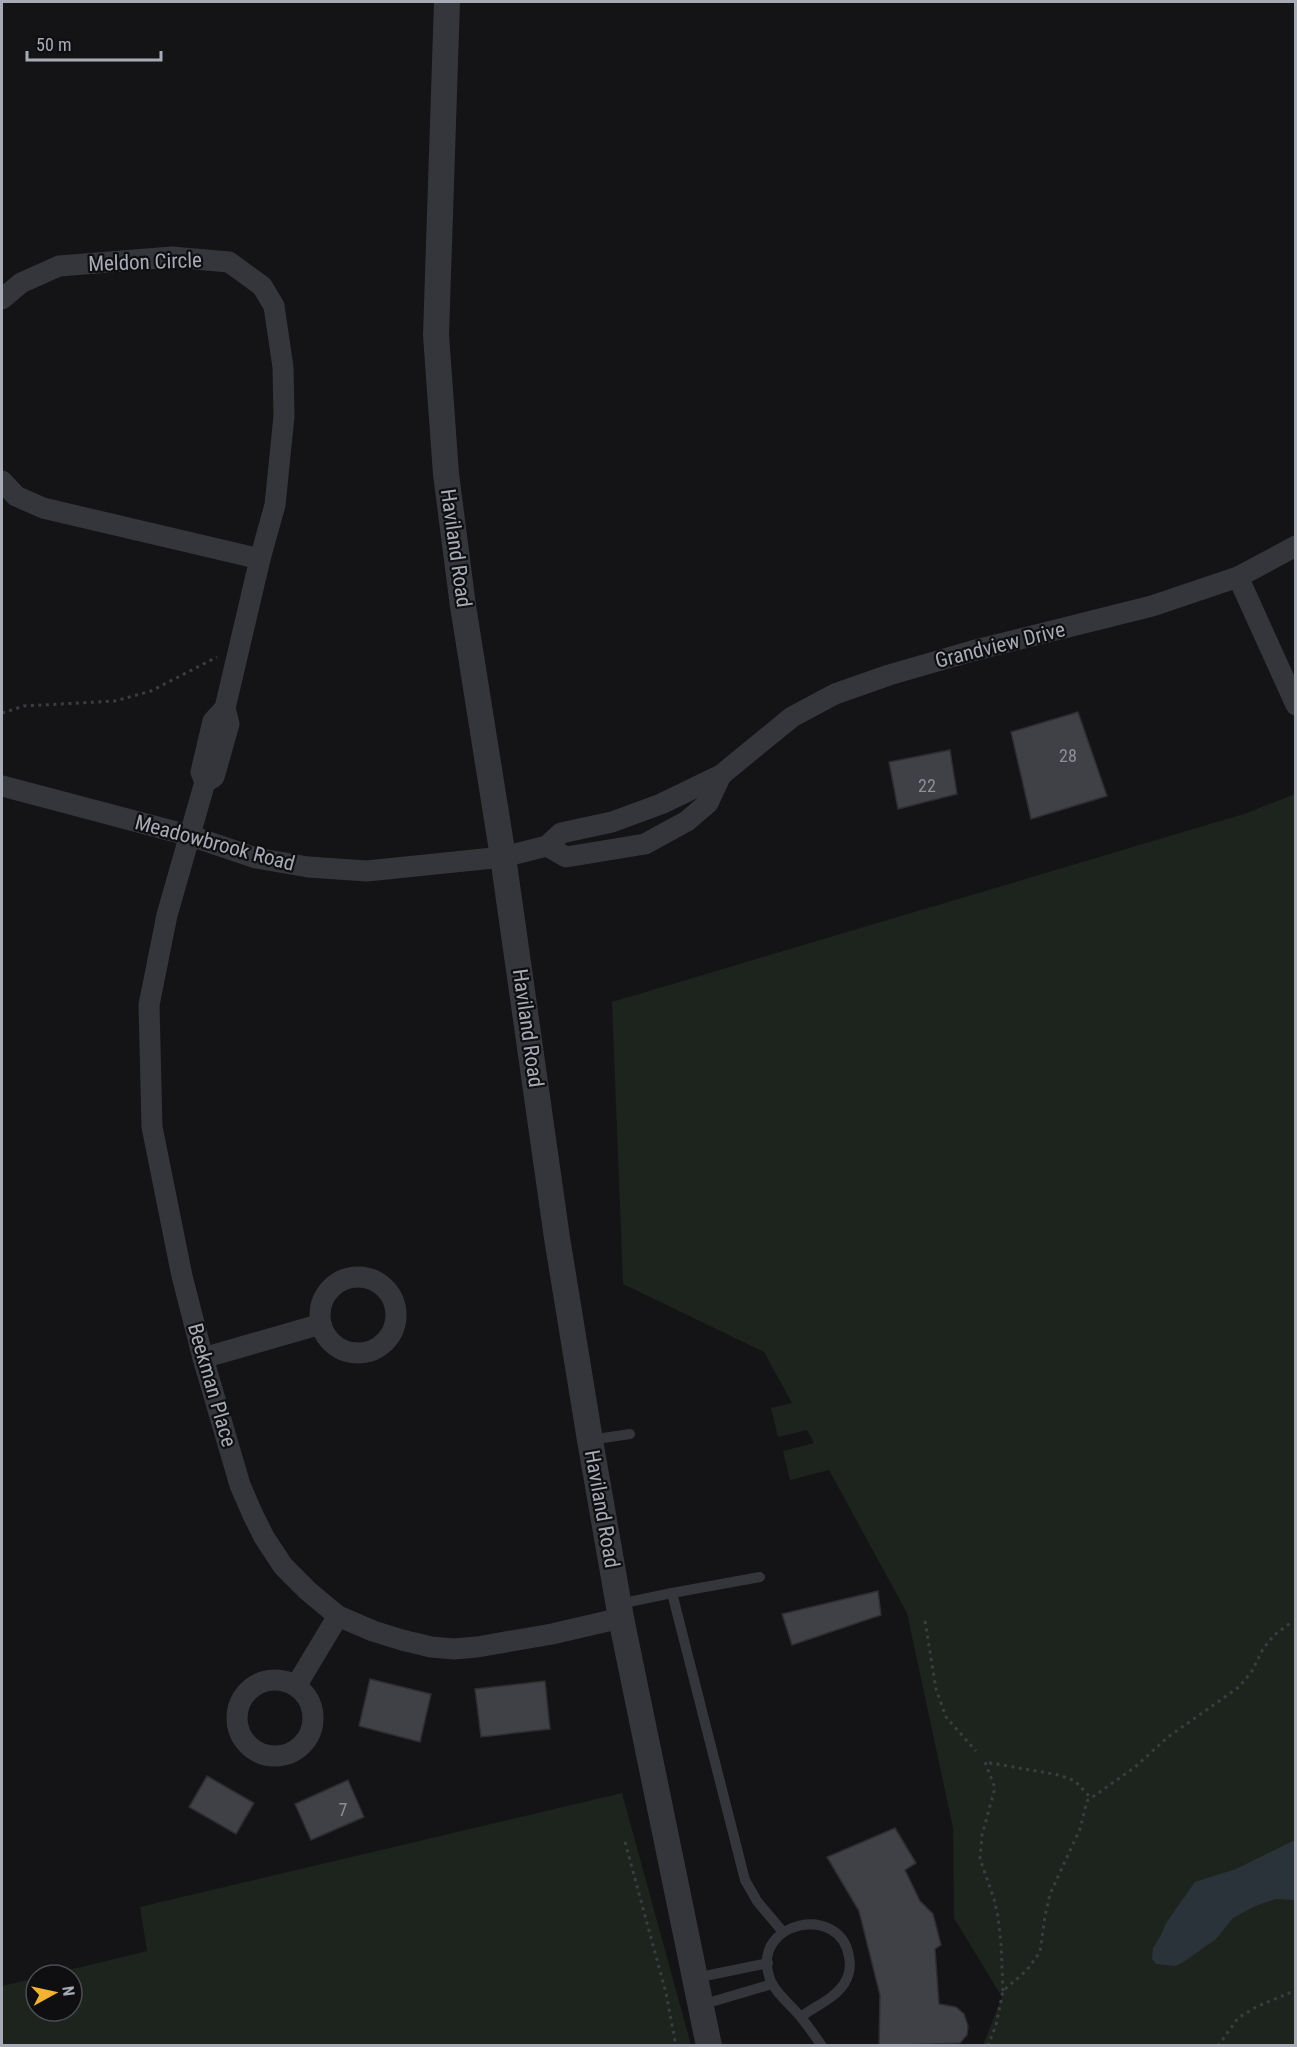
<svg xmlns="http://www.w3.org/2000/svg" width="1297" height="2047" font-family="'Roboto Condensed',sans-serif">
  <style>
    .green { fill: #1c241d }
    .water { fill: #2b333a }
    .building { fill: #404146; stroke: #2e2e32; stroke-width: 1.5 }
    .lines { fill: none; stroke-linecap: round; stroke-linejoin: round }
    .path { stroke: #3b3d42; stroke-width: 3; stroke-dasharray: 3 4.5; stroke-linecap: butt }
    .service { stroke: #35363b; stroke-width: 10 }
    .minor { stroke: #35363b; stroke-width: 21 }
    .tertiary { stroke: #35363b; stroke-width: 26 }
    .labels { text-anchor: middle; stroke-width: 4.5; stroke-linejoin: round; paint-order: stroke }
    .number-label { font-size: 18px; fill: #8c909a }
    .street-label { font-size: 21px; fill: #a6abb6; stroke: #0f0f11 }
  </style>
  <rect width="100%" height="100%" fill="#141416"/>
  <g class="green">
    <path d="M1295,794v1251h-312l19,-48 -48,-79 -1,-90 -46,-215 -78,-143 -39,10 -7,-29 31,-8 -7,-13 -29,7 -7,-29 21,-5 -28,-51 -141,-68 -11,-282 635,-189z"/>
    <path d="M622,1793l69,252h-689v-59l34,-8v33h36v-36h-24l99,-24 -7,-44z"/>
  </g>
  <path class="water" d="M1295,1840v60l-19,-1 -21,7 -22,12 -17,21 -31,22 -10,5 -19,-2 -4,-5 1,-11 8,-13 5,-12 29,-41 41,-13z"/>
  <g class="building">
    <path d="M1078,712l29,84 -76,23 -20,-87z"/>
    <path d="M950,750l7,44 -59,15 -9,-47z"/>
    <path d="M878,1591l3,24 -89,30 -10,-31z"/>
    <path d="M370,1679l61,15 -11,48 -61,-16z"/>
    <path d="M545,1681l5,48 -69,8 -6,-48z"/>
    <path d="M207,1776l47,27 -18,31 -47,-27z"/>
    <path d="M348,1780l16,37 -53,23 -16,-36z"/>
    <path d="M895,1828l21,35 -11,7 15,31 13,13 8,31 -6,4 4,55 17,3 8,7 4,12 -1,9 -7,8 -81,3 1,-51 -21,-84 -32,-54z"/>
  </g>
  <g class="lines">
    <g class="path">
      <path d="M2,713l22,-7 91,-5 36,-10 66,-34"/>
      <path d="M925,1621l11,68 10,28 30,34"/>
      <path d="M625,1842l41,151 10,53"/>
      <path d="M1003,1991l-2,-47 -3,-27 -4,-18 -14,-40 2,-24 13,-47 -10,-26 74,13 16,6 16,17"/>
      <path d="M87,2046h10"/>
      <path d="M988,2046l8,-21 7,-34 24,-21 13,-18 5,-36 5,-22 30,-65 7,-28 48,-34 33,-30 71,-50 13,-16 11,-22 11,-14 18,-13"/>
      <path d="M1218,2046l20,-28 18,-11 40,-17"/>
    </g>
    <g class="service">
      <path d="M590,1440l40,-6"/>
      <path d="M672,1593l88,-16"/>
      <path d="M619,1604l53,-11 73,287 12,21 26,31"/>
      <path d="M695,1978l73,-15"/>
      <path d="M701,2005l71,-21"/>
      <path d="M801,2017c14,-11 33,-18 43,-33 5,-8 7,-18 5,-27 -8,-54 -97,-36 -80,19 4,15 21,28 31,40 8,10 15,20 22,30"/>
    </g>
    <g class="minor">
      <path d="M2,299l19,-16 38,-17 113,-9 57,5 33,24 12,20 9,61 1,49 -9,89 -15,54 -35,149 4,16 -15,53 -9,5"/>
      <path d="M2,481l14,15 27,12 217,51"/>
      <path d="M1238,577l58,128"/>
      <path d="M225,708l-12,13 -12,51 4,10 -38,133 -18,90 3,122 30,149 21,82 37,127 13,30 11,22 19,29 25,25 30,25 35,15 29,9 29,7 23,2 23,-2 75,-13 69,-16"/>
      <path d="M2,786l189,50 65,22 52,9 59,4 136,-14 44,-11"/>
      <path d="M547,846l14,-13 51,-11 49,-18 60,-29 71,-58 43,-23 54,-19 83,-24 180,-45 86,-29 58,-31"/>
      <path d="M547,846l19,11 79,-13 42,-23 21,-18 13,-28"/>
      <circle cx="358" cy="1315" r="38"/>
      <path d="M203,1358l118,-34"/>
      <circle cx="275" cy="1718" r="38"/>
      <path d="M296,1686l42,-70"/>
    </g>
    <path class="tertiary" d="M447,2l-11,333 10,139 17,132 40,251 54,381 33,202 31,178 88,428"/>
  </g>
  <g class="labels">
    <g class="number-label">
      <text x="1068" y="762">28</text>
      <text x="927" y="792">22</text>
      <text x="343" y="1816">7</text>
    </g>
    <g class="street-label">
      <text transform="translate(145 262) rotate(-2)" y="7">Meldon Circle</text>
      <text transform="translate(456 548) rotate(82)" y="7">Haviland Road</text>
      <text transform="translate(1000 645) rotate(-14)" y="7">Grandview Drive</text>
      <text transform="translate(215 843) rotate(15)" y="7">Meadowbrook Road</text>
      <text transform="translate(528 1028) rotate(82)" y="7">Haviland Road</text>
      <text transform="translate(212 1385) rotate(74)" y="7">Beekman Place</text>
      <text transform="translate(602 1509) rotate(80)" y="7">Haviland Road</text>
    </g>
  </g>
  <rect width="1297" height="2047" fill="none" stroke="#a6abb6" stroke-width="6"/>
  <g transform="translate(54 1993) rotate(82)"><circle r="28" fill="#0f0f11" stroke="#4b4d53" stroke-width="1.5"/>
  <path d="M0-4.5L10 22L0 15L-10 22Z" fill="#f1b331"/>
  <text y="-9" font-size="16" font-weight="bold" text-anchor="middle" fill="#a6abb6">N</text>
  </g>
  <path d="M27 51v9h134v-9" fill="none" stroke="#a6abb6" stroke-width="3"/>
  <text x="36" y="51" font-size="18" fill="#a6abb6" stroke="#0f0f11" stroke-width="4.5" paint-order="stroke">50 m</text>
</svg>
